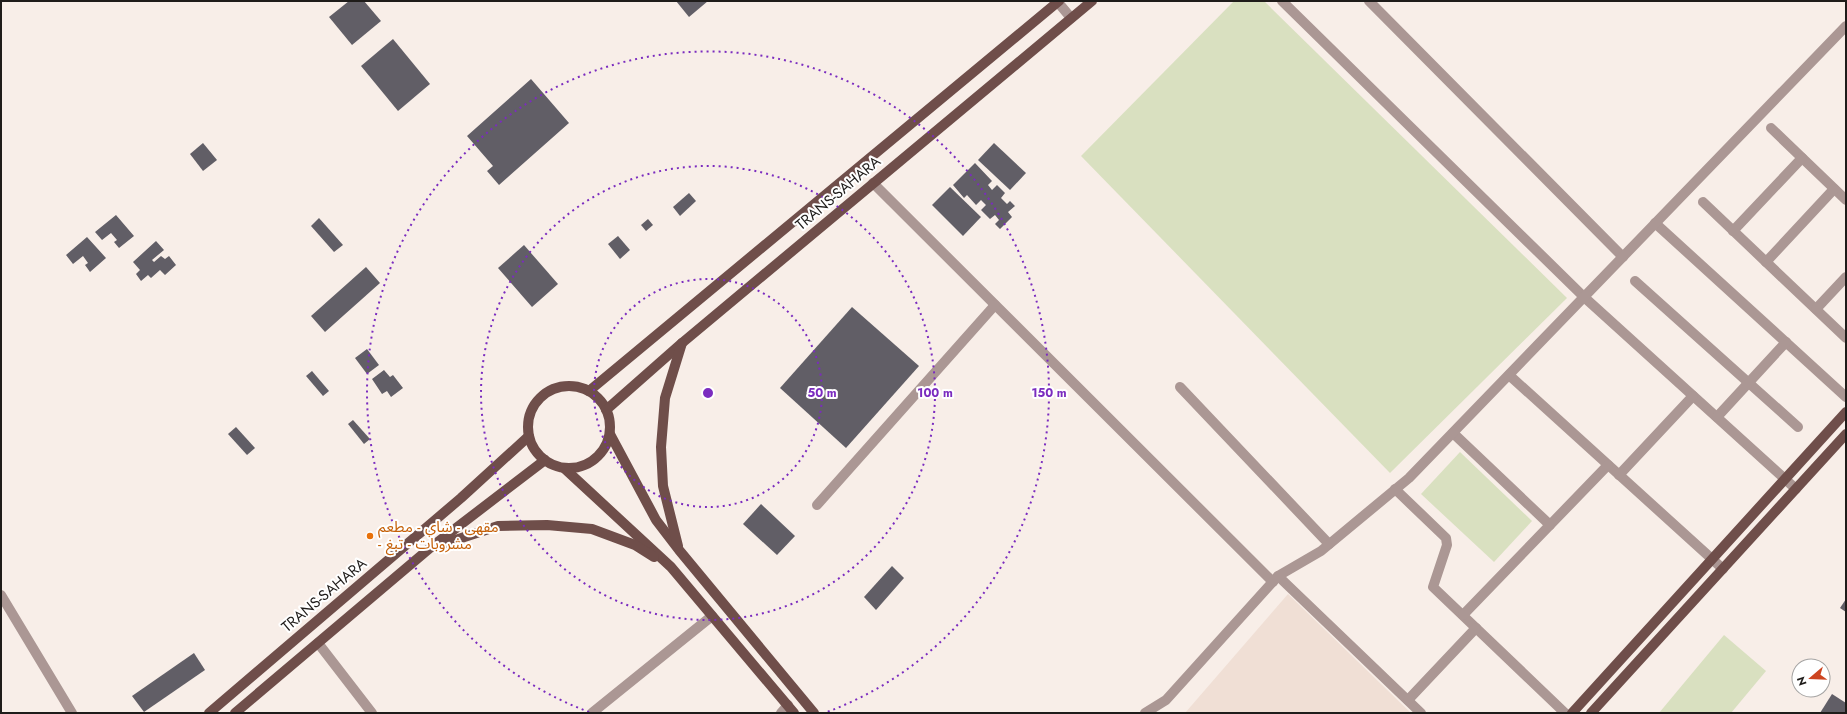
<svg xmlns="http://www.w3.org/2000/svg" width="1847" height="714" font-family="Jost,'Noto Sans Arabic',sans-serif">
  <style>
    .built { fill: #f0dfd5 }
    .green { fill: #d9e0c0 }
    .building { fill: #615e66 }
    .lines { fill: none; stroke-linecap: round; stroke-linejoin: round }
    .minor { stroke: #ab9794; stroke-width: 10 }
    .major { stroke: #6f4e4a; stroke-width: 10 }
    .ring { fill: none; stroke: #7b2cbf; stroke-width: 2; stroke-dasharray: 2 4 }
    .food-dot { fill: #e8710a; stroke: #fff; stroke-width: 1.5 }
    .labels { text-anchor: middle; stroke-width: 4; stroke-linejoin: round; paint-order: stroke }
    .street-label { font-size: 15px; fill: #1f1c1a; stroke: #fff }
    .food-label { font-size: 15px; fill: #c56008; stroke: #fff; text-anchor: start }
    .centre { fill: #7b2cbf; stroke: #fff; stroke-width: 2 }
    .ring-label { font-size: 12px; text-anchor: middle; font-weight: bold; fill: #7b2cbf; stroke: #fff; stroke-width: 4; stroke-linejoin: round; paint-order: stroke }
  </style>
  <rect width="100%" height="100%" fill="#f8eee8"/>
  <path class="built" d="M1288,594l123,119h-226z"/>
  <g class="green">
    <path d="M1234,1h30l303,297 -177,175 -309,-317z"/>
    <path d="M1460,452l72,69 -38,41 -73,-68z"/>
    <path d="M1724,635l42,36 -35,42h-72z"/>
  </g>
  <g class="building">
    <path d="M349,1h15l17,20 -29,24 -23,-28z"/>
    <path d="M676,1h32l-19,16z"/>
    <path d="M393,39l37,45 -32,27 -37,-45z"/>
    <path d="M531,79l38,44 -70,62 -12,-14 6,-5 -26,-30z"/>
    <path d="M203,143l14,17 -14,11 -13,-17z"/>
    <path d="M994,143l32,30 -16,17 -32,-30z"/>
    <path d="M975,163l17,18 -4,4 4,5 5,-5 8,8 -4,5 6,6 3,-3 5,5 -7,6 4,5 -12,12 -5,-5 4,-4 -4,-5 -5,4 -9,-9 5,-5 -5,-5 -5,5 -9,-10 -3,3 -11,-13z"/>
    <path d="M950,187l31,30 -18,19 -31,-31z"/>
    <path d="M689,193l7,8 -16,15 -7,-9z"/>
    <path d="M116,215l18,21 -15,12 -5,-6 3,-2 -6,-7 -9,7 -7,-8z"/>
    <path d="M319,218l24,27 -9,7 -23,-26z"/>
    <path d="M648,219l5,6 -7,6 -5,-6z"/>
    <path d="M618,236l12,14 -10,9 -12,-15z"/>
    <path d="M87,237l19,21 -16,14 -5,-7 3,-2 -5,-7 -10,8 -7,-9z"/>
    <path d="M156,241l8,9 -12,10 2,2 7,-6 4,3 4,-3 7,9 -11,10 -5,-5 -9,8 -3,-3 -7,6 -5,-7 4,-4 -7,-8z"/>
    <path d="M524,245l34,39 -26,23 -34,-39z"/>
    <path d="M366,267l14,16 -55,49 -14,-16z"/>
    <path d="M852,307l67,59 -73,82 -66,-60z"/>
    <path d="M367,349l12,16 -12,9 -12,-16z"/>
    <path d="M384,370l6,7 3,-2 10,13 -12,9 -4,-6 -5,3 -10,-15z"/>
    <path d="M312,371l17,20 -6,5 -17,-20z"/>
    <path d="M353,420l17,19 -6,5 -16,-20z"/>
    <path d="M236,427l19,21 -8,7 -19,-21z"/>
    <path d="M761,504l34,32 -18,19 -34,-31z"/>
    <path d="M892,566l12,12 -28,32 -12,-13z"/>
    <path d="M1846,599v13l-6,-4z"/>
    <path d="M194,653l11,17 -61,42 -12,-16z"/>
    <path d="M1832,694l14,9v10h-26z"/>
  </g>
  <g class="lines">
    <g class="minor">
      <path d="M1057,1l14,17"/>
      <path d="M1282,1l302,296 212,192"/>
      <path d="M1369,1l254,256"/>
      <path d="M1771,128l75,72"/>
      <path d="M873,183l400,399"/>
      <path d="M1703,202l143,136"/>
      <path d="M1655,223l191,174"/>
      <path d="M1733,231l69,-73"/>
      <path d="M1766,262l68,-73"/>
      <path d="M1635,281l163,146"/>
      <path d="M1816,309l30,-32"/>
      <path d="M1509,375l214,194"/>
      <path d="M1180,387l149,157"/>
      <path d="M1717,417l69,-75"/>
      <path d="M1453,433l97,92"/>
      <path d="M1619,475l74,-79"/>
      <path d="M1395,489l51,49 1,7 -14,42 132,126"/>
      <path d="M817,505l178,-200"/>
      <path d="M1278,576l143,137"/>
      <path d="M1,595l71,118"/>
      <path d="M1463,615l145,-150"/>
      <path d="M318,643l54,70"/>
      <path d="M1408,700l68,-72"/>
      <path d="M592,713l120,-97"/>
      <path d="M781,713l7,-8"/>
      <path d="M1145,713l21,-13 112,-124 43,-25 88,-73 437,-452"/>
    </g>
    <g class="major">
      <circle cx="569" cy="427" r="41"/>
      <path d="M589,391l470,-390"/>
      <path d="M606,410l76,-67 410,-342"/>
      <path d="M610,434l46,86 23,30 135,163"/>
      <path d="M564,468l107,99 123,146"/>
      <path d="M437,546l61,-20 49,-1 45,4 43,16 19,12"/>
      <path d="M678,546l-15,-60 -2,-39 4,-49 17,-55"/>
      <path d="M209,713l252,-215 68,-62"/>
      <path d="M235,713l195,-165 115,-88"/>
      <path d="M1572,713l274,-301"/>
      <path d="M1591,713l255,-279"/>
    </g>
  </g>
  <g class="ring">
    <circle cx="708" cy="393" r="114"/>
    <circle cx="708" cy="393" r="227"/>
    <path d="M589 712A341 341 0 1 1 827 712"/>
  </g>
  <circle class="food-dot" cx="370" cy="536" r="4"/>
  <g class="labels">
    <g class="street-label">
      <text transform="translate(838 193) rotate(-40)" y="5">TRANS-SAHARA</text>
      <text transform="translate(324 595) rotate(-40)" y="5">TRANS-SAHARA</text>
    </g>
    <g class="food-label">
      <text x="378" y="532">مقهى - شاي - مطعم<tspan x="378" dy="17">- مشروبات - تبغ</tspan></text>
    </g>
  </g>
  <circle cx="708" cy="393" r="6" class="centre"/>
  <g class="ring-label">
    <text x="822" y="397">50 m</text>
    <text x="935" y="397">100 m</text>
    <text x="1049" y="397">150 m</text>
  </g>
  <rect width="1847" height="714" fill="none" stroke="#1f1c1a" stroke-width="4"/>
  <g transform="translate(1811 678) rotate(251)"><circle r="19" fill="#ffffff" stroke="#a5a4a3"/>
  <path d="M0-3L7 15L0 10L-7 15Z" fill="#cd441f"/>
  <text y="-6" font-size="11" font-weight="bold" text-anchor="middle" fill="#1f1c1a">N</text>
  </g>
</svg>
